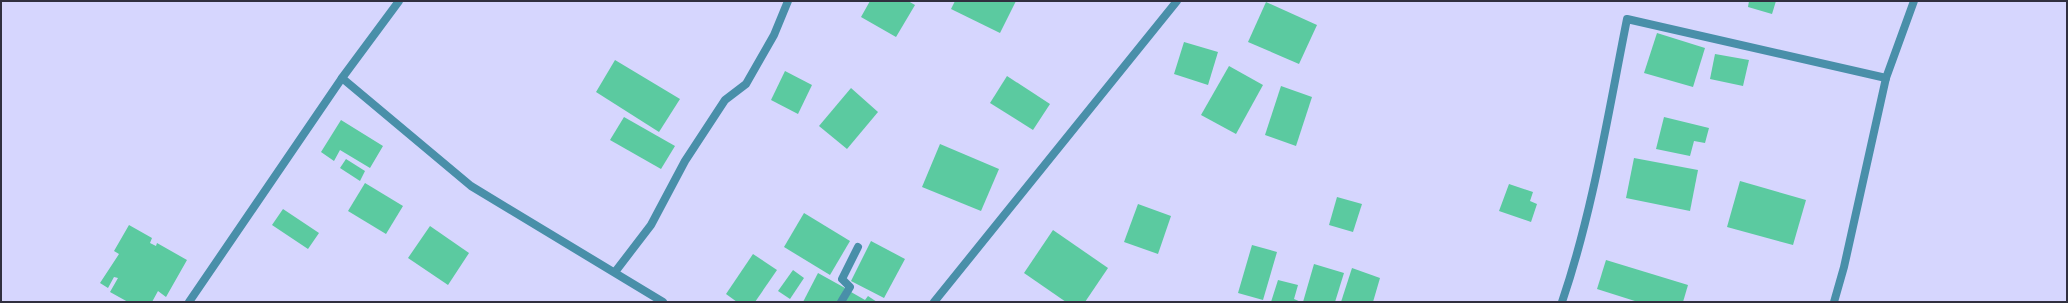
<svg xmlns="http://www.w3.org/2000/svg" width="2068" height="303" font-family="Barlow,sans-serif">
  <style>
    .building { fill: #5bcaa0 }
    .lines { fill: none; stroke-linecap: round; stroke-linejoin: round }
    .minor { stroke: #498fa9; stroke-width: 8 }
  </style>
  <rect width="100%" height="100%" fill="#d6d6fe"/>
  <g class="building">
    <path d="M870,1h38l7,4 -19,32 -35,-20z"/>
    <path d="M955,1h61l-16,32 -49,-24z"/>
    <path d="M1749,1h27l-4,13 -24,-7z"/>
    <path d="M1266,2l51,23 -18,39 -51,-22z"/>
    <path d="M1657,33l48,15 -12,39 -49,-14z"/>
    <path d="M1184,42l34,10 -10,33 -34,-11z"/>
    <path d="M1715,54l34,6 -6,26 -33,-7z"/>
    <path d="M615,60l65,39 -21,33 -63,-40z"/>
    <path d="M1229,66l34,19 -27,49 -35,-19z"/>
    <path d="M785,71l27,14 -14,29 -27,-14z"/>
    <path d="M1007,76l43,28 -17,26 -43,-27z"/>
    <path d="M1281,86l31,11 -16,49 -31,-11z"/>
    <path d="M851,88l27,24 -31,37 -28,-23z"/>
    <path d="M624,117l51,29 -14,23 -51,-29z"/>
    <path d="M1664,117l45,11 -4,15 -11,-2 -4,15 -34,-7z"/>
    <path d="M341,120l42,26 -13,22 -30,-18 -6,11 -13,-9z"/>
    <path d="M940,144l59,25 -18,42 -59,-24z"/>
    <path d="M1634,158l64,12 -8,41 -64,-13z"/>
    <path d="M346,159l19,12 -5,10 -20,-13z"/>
    <path d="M1740,181l66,19 -13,45 -66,-18z"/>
    <path d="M365,183l38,23 -17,28 -38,-23z"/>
    <path d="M1509,184l24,8 -3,9 7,3 -6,18 -32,-11z"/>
    <path d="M1337,197l25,7 -9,28 -24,-7z"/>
    <path d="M1138,204l33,12 -13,38 -34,-12z"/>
    <path d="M283,209l36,24 -11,16 -36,-24z"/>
    <path d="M804,213l46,28 -20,34 -46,-28z"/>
    <path d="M129,225l23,13 -2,5 6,3 1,-3 30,17 -21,37 -8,-6 -6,11h-24l-18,-10 8,-14 -4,-1 -6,11 -8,-5 19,-29 -5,-3z"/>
    <path d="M430,226l39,27 -21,32 -40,-27z"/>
    <path d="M1053,230l55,38 -23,34h-19l-42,-29z"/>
    <path d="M871,241l34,18 -21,39 -33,-17z"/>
    <path d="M1252,245l25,7 -14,48 -25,-7z"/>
    <path d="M753,254l24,16 -22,32h-18l-11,-8z"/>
    <path d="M1606,260l82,25 -5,17h-45l-41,-13z"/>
    <path d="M1314,264l30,9 -9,29h-32z"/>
    <path d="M1352,268l28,10 -7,24h-32z"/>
    <path d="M793,270l11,8 -14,21 -12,-8z"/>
    <path d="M818,273l27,15 -7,14h-35z"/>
    <path d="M1278,280l20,5 -4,14 7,3h-30z"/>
    <path d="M851,292l14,8 3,-4 9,6h-32z"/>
  </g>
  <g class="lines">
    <g class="minor">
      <path d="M342,78l129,108 192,116"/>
      <path d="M615,272l36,-47 34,-64 40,-61 21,-16 28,-49 14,-34"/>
      <path d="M189,302l153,-224 57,-77"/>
      <path d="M841,302l9,-15 -8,-8 16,-32"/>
      <path d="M934,302l243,-301"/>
      <path d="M1562,302c31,-91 46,-188 65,-283l259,59"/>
      <path d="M1834,302l10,-35 42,-189 28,-77"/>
    </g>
  </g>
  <rect width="2068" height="303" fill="none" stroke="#302f3f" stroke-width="4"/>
</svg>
